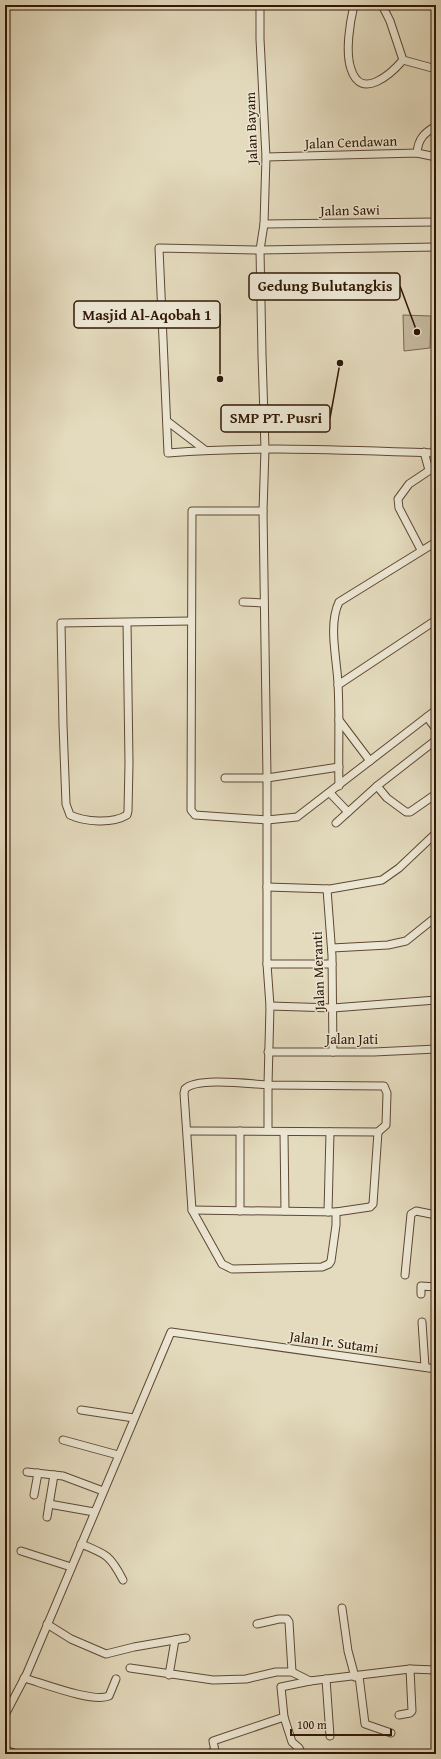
<svg xmlns="http://www.w3.org/2000/svg" width="441" height="1759" font-family="'Gentium Book Plus',serif">
  <style>
    .green { fill: #c6ba9f; stroke: #7c6852 }
    .lines { fill: none; stroke-linecap: round; stroke-linejoin: round }
    .minor-casing { stroke: #5e4833; stroke-width: 9 }
    .minor { stroke: #ede8d5; stroke-width: 7 }
    .labels { text-anchor: middle; stroke-width: 3; stroke-linejoin: round; paint-order: stroke }
    .street-label { font-size: 14px; fill: #311705; stroke: #ede8d5 }
    .leader { fill: none; stroke: #311705; stroke-width: 1.5 }
    .callout-dot { fill: #311705; stroke: #ede8d5; stroke-width: 1.5 }
    .callout { fill: #ede8d5; stroke: #311705; stroke-width: 1.5 }
    .callout-label { font-size: 15px; text-anchor: middle; font-weight: bold; fill: #311705 }
  </style>
  <rect width="100%" height="100%" fill="#e4dbbe"/>
  <filter id="stains"><feTurbulence type="fractalNoise" baseFrequency=".005" numOctaves="4"/><feColorMatrix values="0 0 0 0 .2 0 0 0 0 .09 0 0 0 0 .02 0 0 0 .5 -.17"/></filter>
  <radialGradient id="worn" r=".72"><stop offset=".6" stop-color="#630" stop-opacity="0"/><stop offset="1" stop-color="#630" stop-opacity=".3"/></radialGradient>
  <path class="green" d="M403,315l28,1 -1,32 -26,3z"/>
  <g class="lines">
    <g class="minor-casing">
      <g id="minor">
        <path d="M354,5c-4,17 -9,47 -3,64 10,32 40,5 52,-9"/>
        <path d="M382,5l8,16 13,39 33,9"/>
        <path d="M417,153c1,-14 7,-20 19,-27"/>
        <path d="M266,157l151,-4 19,4"/>
        <path d="M264,224l172,-2"/>
        <path d="M436,247l-176,3 -101,-2 9,205c89,-7 179,-3 268,0"/>
        <path d="M167,421l38,29"/>
        <path d="M424,452l5,18"/>
        <path d="M263,511h-71l-1,299 4,5 72,5 30,-3 139,-107"/>
        <path d="M421,550l-22,-42 -1,-9 11,-15 27,-18"/>
        <path d="M243,602l21,1"/>
        <path d="M127,622l2,141 -1,48 -1,4c-15,9 -42,7 -57,0l-4,-11 -3,-79 -2,-102 130,-2"/>
        <path d="M338,685l98,-65"/>
        <path d="M427,717l9,12"/>
        <path d="M339,720l31,41"/>
        <path d="M225,778h42l72,-11"/>
        <path d="M339,786c-1,-34 1,-68 -1,-102 -1,-25 -10,-59 1,-82l97,-60"/>
        <path d="M377,786l10,12 19,14h4l26,-18"/>
        <path d="M330,793l18,19"/>
        <path d="M336,823l41,-37 59,-46"/>
        <path d="M267,887l63,2 52,-9 17,-12 37,-35"/>
        <path d="M327,889l5,67 1,96"/>
        <path d="M332,948l56,-3 18,-4 30,-24"/>
        <path d="M267,964h65"/>
        <path d="M270,1006l63,2 103,-8"/>
        <path d="M268,1052h106l62,-3"/>
        <path d="M188,1131l190,1 8,-7 1,-32 -3,-7 -116,-1 2,-79 -3,-42v-186l-4,-267 2,-62 -3,-94 -2,-105 4,-26 2,-67 -6,-118v-34"/>
        <path d="M268,1131v-46c-18,-1 -71,-8 -83,4l-1,4 8,117 30,54 10,5 90,-2 7,-3 2,-3 5,-36v-13"/>
        <path d="M284,1132l1,79"/>
        <path d="M192,1210l144,2 34,-5 3,-3 5,-72"/>
        <path d="M240,1211v-80"/>
        <path d="M328,1212l2,-80"/>
        <path d="M405,1275l6,-61 5,-3 20,4"/>
        <path d="M421,1294v-8l15,1"/>
        <path d="M422,1322l3,45"/>
        <path d="M81,1410l53,8"/>
        <path d="M63,1440l55,15"/>
        <path d="M27,1472l36,4 40,15"/>
        <path d="M34,1495l4,-22"/>
        <path d="M49,1504l45,8"/>
        <path d="M47,1517l7,-42"/>
        <path d="M81,1544c25,10 29,11 42,36"/>
        <path d="M21,1551l50,16"/>
        <path d="M342,1608l6,43 7,26"/>
        <path d="M47,1624l24,15 35,15 28,-7 52,-9"/>
        <path d="M257,1624l22,-5h8l2,3 3,50"/>
        <path d="M130,1668l83,12 33,-1 30,-7h16l18,9"/>
        <path d="M169,1675l6,-35"/>
        <path d="M359,1676l6,48 26,9"/>
        <path d="M24,1678c18,5 69,25 85,18l7,-17"/>
        <path d="M326,1679l4,57"/>
        <path d="M5,1715l22,-42 144,-341 265,37"/>
        <path d="M399,1715l11,-2 2,-2 -2,-42"/>
        <path d="M284,1717l8,25 7,6 3,6"/>
        <path d="M5,1750l12,4"/>
        <path d="M208,1754l7,-3 -2,-10 71,-24 -3,-30 29,-6 100,-12 26,1"/>
      </g>
    </g>
    <use href="#minor" class="minor"/>
  </g>
  <g class="labels">
    <g class="street-label">
      <text transform="translate(251 128) rotate(-92)" y="5">Jalan Bayam</text>
      <text transform="translate(351 142) rotate(-2)" y="5">Jalan Cendawan</text>
      <text transform="translate(350 210) rotate(-1)" y="5">Jalan Sawi</text>
      <text transform="translate(318 971) rotate(-92)" y="5">Jalan Meranti</text>
      <text x="352" y="1044">Jalan Jati</text>
      <text transform="translate(334 1342) rotate(8)" y="5">Jalan Ir. Sutami</text>
    </g>
  </g>
  <path class="leader" d="M417 332L400 286M220 379L220 314M340 363L330 418"/>
  <g class="callout-dot">
    <circle cx="417" cy="332" r="4"/>
    <circle cx="220" cy="379" r="4"/>
    <circle cx="340" cy="363" r="4"/>
  </g>
  <g class="callout">
    <rect x="249" y="273" width="151" height="27" rx="4"/>
    <rect x="74" y="301" width="146" height="27" rx="4"/>
    <rect x="221" y="405" width="109" height="27" rx="4"/>
  </g>
  <g class="callout-label">
    <text x="325" y="291">Gedung Bulutangkis</text>
    <text x="147" y="320">Masjid Al-Aqobah 1</text>
    <text x="276" y="423">SMP PT. Pusri</text>
  </g>
  <rect width="441" height="1759" fill="none" stroke="#e4dbbe" stroke-width="20"/>
  <rect x="6" y="6" width="429" height="1747" fill="none" stroke="#311705" stroke-width="2"/>
  <rect x="10" y="10" width="421" height="1739" fill="none" stroke="#311705"/>
  <path d="M291 1729v6h100v-6" fill="none" stroke="#311705" stroke-width="2"/>
  <text x="297" y="1729" font-size="12" fill="#311705" stroke="#ede8d5" stroke-width="3" paint-order="stroke">100 m</text>
  <rect width="100%" height="100%" filter="url(#stains)"/>
  <rect width="100%" height="100%" fill="url(#worn)"/>
</svg>
